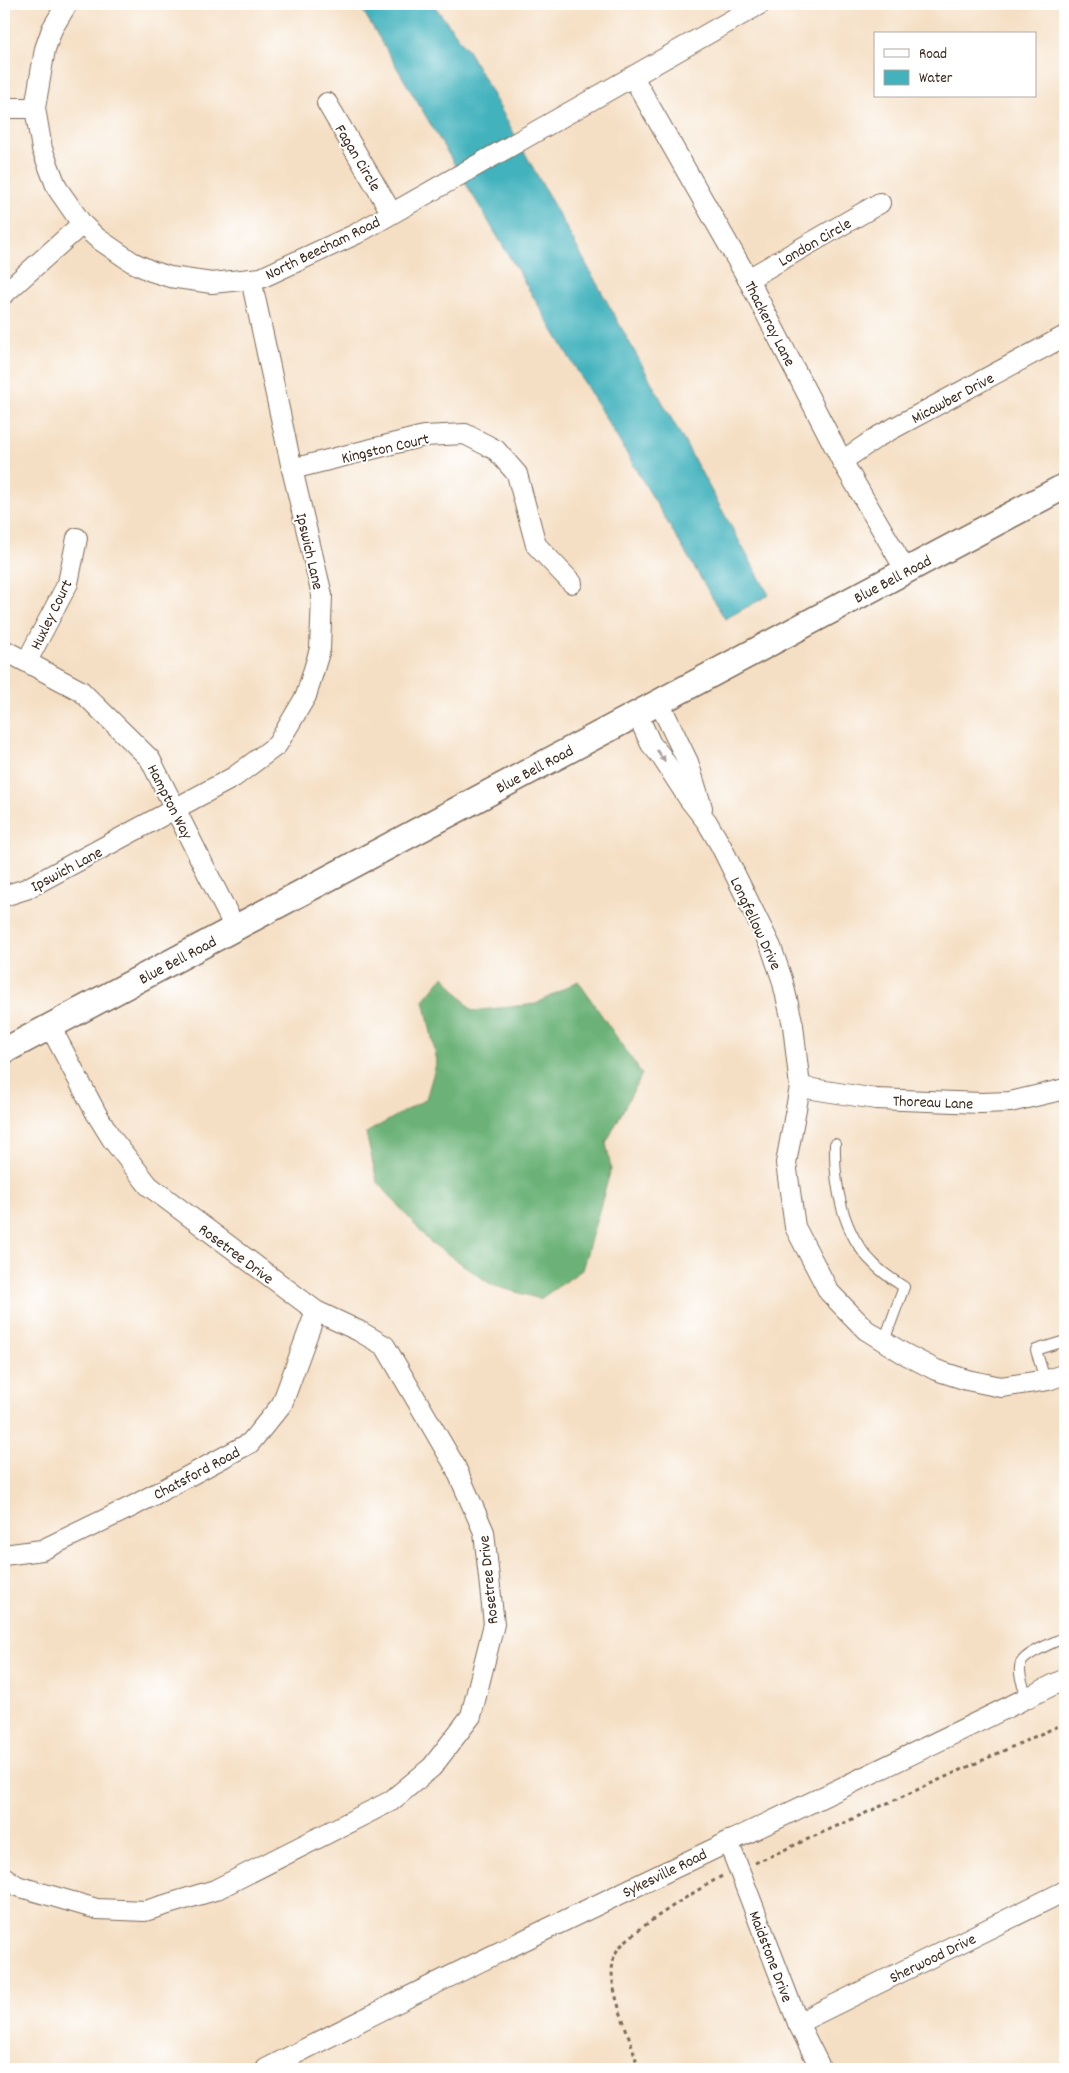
<svg xmlns="http://www.w3.org/2000/svg" width="1069" height="2073" font-family="Dekko,sans-serif">
  <style>
    .forest { fill: #6cb278; stroke: #546e4b }
    .water { fill: #43b2bd; stroke: #3f6e6e }
    .lines { fill: none; stroke-linecap: round; stroke-linejoin: round }
    .service-casing { stroke: #7c6958; stroke-width: 12 }
    .minor-casing { stroke: #7c6958; stroke-width: 22 }
    .tertiary-casing { stroke: #7c6958; stroke-width: 28 }
    .path { stroke: #7c6958; stroke-width: 3; stroke-dasharray: 4 4; stroke-linecap: butt }
    .service { stroke: #fff; stroke-width: 10 }
    .minor { stroke: #fff; stroke-width: 20 }
    .tertiary { stroke: #fff; stroke-width: 25 }
    .oneway { fill: #a79f9a }
    .labels { text-anchor: middle; stroke-width: 4; stroke-linejoin: round; paint-order: stroke }
    .street-label { font-size: 16px; fill: #3b2a1e; stroke: #fff }
  </style>
  <rect width="100%" height="100%" fill="#fff"/>
  <filter id="ink" filterUnits="userSpaceOnUse"><feTurbulence type="fractalNoise" baseFrequency=".02" numOctaves="2"/><feDisplacementMap in="SourceGraphic" scale="10" xChannelSelector="R" yChannelSelector="G"/><feConvolveMatrix kernelMatrix="1 2 1 2 8 2 1 2 1" color-interpolation-filters="sRGB"/></filter>
  <filter id="wash" filterUnits="userSpaceOnUse"><feTurbulence type="fractalNoise" baseFrequency=".0096" numOctaves="4" result="noise"/><feDisplacementMap in="SourceGraphic" scale="20" xChannelSelector="R" yChannelSelector="G"/><feGaussianBlur stdDeviation="1.12" result="paint"/><feColorMatrix in="noise" values="0 0 0 0 0 0 0 0 0 0 0 0 0 0 0 0 0 1.4 0 .05"/><feComposite in="paint" operator="in"/></filter>
  <g filter="url(#wash)">
    <rect width="100%" height="100%" fill="#f5dfc4"/>
    <path class="forest" d="M444,976l28,35 64,-7 42,-23 64,93 -36,69 5,26 -29,101 -42,29 -48,-14 -63,-44 -52,-60 -11,-48 60,-34 11,-38 -13,-61z"/>
    <path class="water" d="M359,4h74l35,46 301,545 -44,24z"/>
  </g>
  <g filter="url(#ink)">
    <g class="lines">
      <g class="service-casing">
        <g id="service">
          <path d="M835,1144c-1,41 7,89 38,119 9,10 20,17 31,24l-20,54"/>
          <path d="M1045,1380l-9,-30 29,-9"/>
          <path d="M1028,1698c-4,-10 -11,-25 -7,-35 5,-10 34,-21 44,-26"/>
        </g>
      </g>
      <g class="minor-casing">
        <g id="minor">
          <path d="M67,4l-15,25 -7,20 -10,59 7,41 15,39 25,36 15,14 35,24 19,9 19,6 42,6 49,-5 95,-44 404,-230"/>
          <path d="M633,77l115,202 94,182 64,110"/>
          <path d="M327,103l64,109"/>
          <path d="M4,108h31"/>
          <path d="M748,279l132,-76"/>
          <path d="M4,294l78,-70"/>
          <path d="M842,461l37,-25 186,-100"/>
          <path d="M292,469l132,-33 41,-2 31,16 21,24 19,71 36,38"/>
          <path d="M4,650l77,41 69,68 85,169"/>
          <path d="M27,661l41,-78 9,-45"/>
          <path d="M659,702l29,60 14,46"/>
          <path d="M637,714l14,30 10,12 28,43 18,23 14,24 50,101 11,32 11,46 7,62 -14,76 9,64 34,65 37,38 37,23 33,17 31,10 34,7 47,-7 17,-6"/>
          <path d="M4,896l22,-7 208,-112 43,-32 29,-49 14,-47 2,-54 -30,-126 -41,-190"/>
          <path d="M800,1087l76,12 105,4 29,-1 55,-13"/>
          <path d="M4,1555l38,-5 91,-44 117,-63 32,-39 34,-93"/>
          <path d="M728,1841l70,182 23,46"/>
          <path d="M4,1877l13,9 80,23 48,2 70,-21 176,-89 41,-34 39,-51 23,-92 -10,-92 -29,-66 -70,-120 -26,-15 -43,-20 -167,-125 -37,-47 -16,-26 -46,-87"/>
          <path d="M798,2023l267,-132"/>
          <path d="M266,2069c263,-136 534,-258 799,-390"/>
        </g>
      </g>
      <g class="tertiary-casing">
        <path id="tertiary" d="M4,1051l1061,-565"/>
      </g>
      <g class="path">
        <path d="M755,1863l310,-140"/>
        <path d="M638,2069c-6,-32 -24,-63 -26,-96 0,-5 1,-15 3,-19 8,-19 88,-68 109,-79"/>
      </g>
      <use href="#service" class="service"/>
      <use href="#minor" class="minor"/>
      <use href="#tertiary" class="tertiary"/>
    </g>
    <defs><path id="oneway-solid" d="M-6-.8H1V-3.2L6.5 0L1 3.2V.8H-6Z" transform="scale(1.25)"/></defs>
    <use class="oneway" href="#oneway-solid" transform="translate(661 756) rotate(55)"/>
  </g>
  <g class="labels">
    <g class="street-label">
      <text transform="translate(359 157) rotate(59)" y="6">Fagan Circle</text>
      <text transform="translate(814 241) rotate(-30)" y="6">London Circle</text>
      <text transform="translate(322 247) rotate(-26)" y="6">North Beecham Road</text>
      <text transform="translate(771 323) rotate(63)" y="6">Thackeray Lane</text>
      <text transform="translate(952 397) rotate(-28)" y="6">Micawber Drive</text>
      <text transform="translate(385 447) rotate(-13)" y="6">Kingston Court</text>
      <text transform="translate(311 551) rotate(77)" y="6">Ipswich Lane</text>
      <text transform="translate(892 578) rotate(-28)" y="6">Blue Bell Road</text>
      <text transform="translate(50 614) rotate(-64)" y="6">Huxley Court</text>
      <text transform="translate(534 768) rotate(-28)" y="6">Blue Bell Road</text>
      <text transform="translate(171 801) rotate(63)" y="6">Hampton Way</text>
      <text transform="translate(66 868) rotate(-28)" y="6">Ipswich Lane</text>
      <text transform="translate(757 923) rotate(65)" y="6">Longfellow Drive</text>
      <text transform="translate(177 959) rotate(-28)" y="6">Blue Bell Road</text>
      <text transform="translate(933 1101) rotate(2)" y="6">Thoreau Lane</text>
      <text transform="translate(237 1253) rotate(37)" y="6">Rosetree Drive</text>
      <text transform="translate(196 1472) rotate(-28)" y="6">Chatsford Road</text>
      <text transform="translate(487 1580) rotate(-96)" y="6">Rosetree Drive</text>
      <text transform="translate(664 1872) rotate(-26)" y="6">Sykesville Road</text>
      <text transform="translate(772 1956) rotate(69)" y="6">Maidstone Drive</text>
      <text transform="translate(932 1957) rotate(-26)" y="6">Sherwood Drive</text>
    </g>
  </g>
  <rect width="1069" height="2073" fill="none" stroke="#fff" stroke-width="20"/>
  <rect x="874" y="32" width="162" height="65" fill="#ffffff" stroke="#b1aaa5"/>
  <rect x="884" y="49" width="25" height="8" fill="#ffffff" stroke="#b1aaa5"/>
  <text x="919" y="58" font-size="15" fill="#3b2a1e">Road</text>
  <rect x="884" y="70" width="25" height="15" fill="#43b2bd" stroke="#b1aaa5"/>
  <text x="919" y="82" font-size="15" fill="#3b2a1e">Water</text>
</svg>
